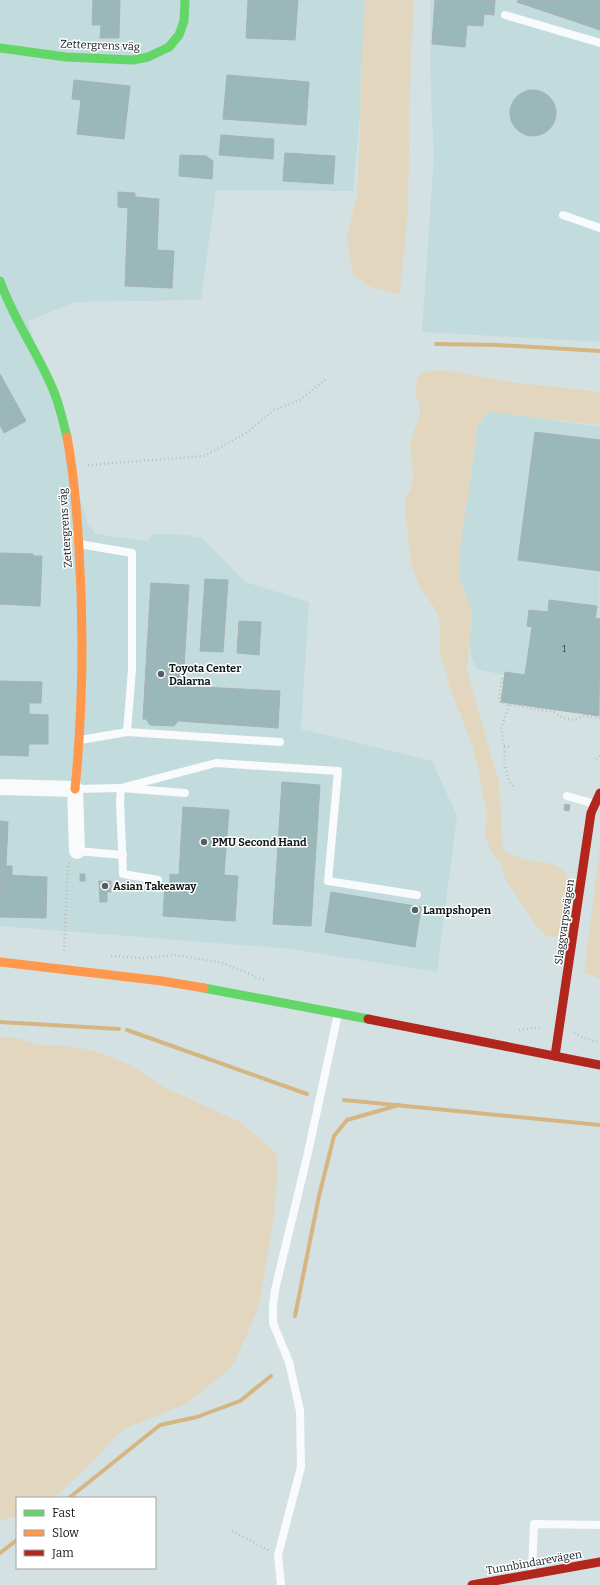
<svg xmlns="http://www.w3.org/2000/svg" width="600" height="1585" font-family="Bitter,serif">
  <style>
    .built { fill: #c2dbdd }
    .green { fill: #e2d6be }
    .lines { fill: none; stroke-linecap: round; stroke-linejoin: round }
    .stream { stroke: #d5b683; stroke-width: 4 }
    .building { fill: #9ab8ba; stroke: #a7b2b2 }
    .path { stroke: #babfbf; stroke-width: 2.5; stroke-dasharray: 1 3; stroke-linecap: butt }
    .lane { stroke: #f9fafb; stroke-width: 8 }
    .street { stroke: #f9fafb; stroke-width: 16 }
    .fast { stroke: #63d668; stroke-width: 9 }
    .slow { stroke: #ff974d; stroke-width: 9 }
    .jam { stroke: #b3261e; stroke-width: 9 }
    .poi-dot { fill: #555f60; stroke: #fff; stroke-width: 1.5 }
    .labels { text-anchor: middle; stroke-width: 3; stroke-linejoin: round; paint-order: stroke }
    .number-label { font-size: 9px; fill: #324142 }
    .street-label { font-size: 11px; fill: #10191a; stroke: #fff }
    .poi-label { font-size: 11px; font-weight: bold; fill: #10191a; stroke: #fff; text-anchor: start }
  </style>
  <rect width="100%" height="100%" fill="#d4e1e2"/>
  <g class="built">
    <path d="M0,0h371l-18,191 -137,-1 -15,110 -125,2 -48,19 60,204 8,9 51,7 7,-7 33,1 15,3 43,44 64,20 -8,127 131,32 25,55 -20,156 -146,-23 -291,-23z"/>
    <path d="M430,0h170v342l-178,-10 12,-178 -3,-55z"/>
    <path d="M488,412l16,1 96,14 -1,289 -98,-14 4,-29 -2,2 -26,-6 -5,-9 -3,-21 3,-24 -7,-22 -6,-14v-24l19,-130z"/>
  </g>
  <g class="green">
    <path d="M365,0h49l-4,80 -2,131 -8,83 -29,-7 -17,-11 -3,-10 -4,-29 3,-15 7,-26 3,-64 1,-66z"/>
    <path d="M446,370l64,12 90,10v33l-112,-13 -10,13 -19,130v24l6,14 7,22 -5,55 32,113 4,68 19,8 30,5 10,5 8,12 -7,46 -6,10h-9l-12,-12 -31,-46 -4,-16 -11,-12 -5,-18 2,-18 -8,-42 -7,-28 -21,-54 -11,-38v-22l-1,-13 -5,-11 -15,-22 -7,-18 -7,-55 1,-14 6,-12 1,-13 -3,-30 10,-29v-8l-5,-14 3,-16 8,-4z"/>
    <path d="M600,846v133l-16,-7z"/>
    <path d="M0,1037h14l25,8h22l30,5 14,5 25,10 36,23 74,34 35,30 3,11 -4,53 -14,84 -3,11 -22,50 -8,10 -41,33 -60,24 -10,8 -20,22 -42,40h-37v19h-6l-11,5z"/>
  </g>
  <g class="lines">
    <g class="stream">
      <path d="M436,344l62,1 102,6"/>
      <path d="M0,1022l119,7"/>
      <path d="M127,1030l180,64"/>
      <path d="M344,1100l256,25"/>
      <path d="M295,1316l24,-120 15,-60 13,-16 52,-15"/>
      <path d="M69,1498l91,-73 37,-8 43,-16 31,-25"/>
      <path d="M0,1553l17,-13"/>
    </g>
  </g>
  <g class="building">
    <path d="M93,0h27l-1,38h-19l1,-13h-9z"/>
    <path d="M248,0h50l-3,40 -49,-2z"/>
    <path d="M435,0h60l-1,15 -10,-1 -1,12 -16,-1 -2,22 -33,-3z"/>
    <path d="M518,0h82v30l-83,-28z"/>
    <path d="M227,75l82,7 -3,43 -83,-6z"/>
    <path d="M74,80l56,6 -6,53 -47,-5 4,-34 -9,-1z"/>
    <circle cx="533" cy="113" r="23"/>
    <path d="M221,135l53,4 -1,20 -54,-4z"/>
    <path d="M285,153l50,3 -2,28 -50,-3z"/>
    <path d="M180,155l26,1 7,5 -1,18 -33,-3z"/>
    <path d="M118,192l17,1v4l24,2 -2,51 17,1 -2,37 -47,-2 3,-78 -10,-1z"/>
    <path d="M0,374l26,47 -22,12 -4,-8z"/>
    <path d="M535,432l65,8v131l-82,-11z"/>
    <path d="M0,553l33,1v2h9l-2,50 -40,-2z"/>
    <path d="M205,579l23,1 -5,72 -23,-1z"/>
    <path d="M151,583l38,2 -4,65 -38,-2z"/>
    <path d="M549,600l48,6 -2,12 5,1 -1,97 -98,-14 4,-30 20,3 7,-48 -5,-1 2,-16 19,2z"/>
    <path d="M239,621l22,1 -2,33 -22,-2z"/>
    <path d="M147,648l38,2 -2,36 97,5 -2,37 -100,-7 -4,5 -24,-1 -4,-6h-3z"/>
    <path d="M0,681l42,1 -1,21h-12v11l19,1v29h-19l-1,12 -28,-1z"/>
    <path d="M282,782l38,3 -9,141 -38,-2z"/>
    <path d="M565,804l5,1 -1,6 -5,-1z"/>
    <path d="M183,807l46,3 -5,65 14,1 -3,45 -72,-5 2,-31h5v-11l9,1z"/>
    <path d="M0,821l8,1 -2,44h6v10l-6,-1v14h-6z"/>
    <rect x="80" y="874" width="5" height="7"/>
    <path d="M6,875l41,2 -1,41 -46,-1v-28h6z"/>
    <path d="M99,881h12v11h-4v10h-7z"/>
    <path d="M331,892l90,15 -6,40 -90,-15z"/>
  </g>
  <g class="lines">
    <g class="path">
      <path d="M88,465l116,-9 44,-24 26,-22 26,-10 26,-21"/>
      <path d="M502,678l-3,18 1,7 54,9 9,6 10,2 11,-4 16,2"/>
      <path d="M509,705l-8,24 4,22 -1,12 5,18 5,6"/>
      <path d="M504,746l6,1"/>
      <path d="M596,759l4,-4"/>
      <path d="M64,951l4,-87 2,-2"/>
      <path d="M111,956l33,2 32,-3 47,8 44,18"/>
      <path d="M519,1030l23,-3"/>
      <path d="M574,1033l16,7 10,2"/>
      <path d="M232,1531l38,20"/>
    </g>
    <g class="lane">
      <path d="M505,15l95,28"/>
      <path d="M563,215l37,13"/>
      <path d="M79,544l53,9v116l-5,63"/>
      <path d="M80,740l47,-8 153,10"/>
      <path d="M76,789l45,-1 64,5"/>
      <path d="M567,796l28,8"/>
      <path d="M77,851l46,4"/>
      <path d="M158,880l-35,-6 -3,-73 1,-13 95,-25 122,8 -10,110 89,14"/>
      <path d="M532,1572l2,-48 66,1"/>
      <path d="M281,1585l-3,-30 23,-88 -1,-56 -11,-49 -16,-39v-16l2,-17 32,-133 31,-143"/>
    </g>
    <path class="street" d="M0,787l75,2 2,62"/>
    <g class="fast">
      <path d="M0,48l66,9 67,3 15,-3 21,-10 10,-12 5,-14 1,-21"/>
      <path d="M0,281c14,40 39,73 54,111 6,15 9,30 13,45"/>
      <path d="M204,988l164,31"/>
    </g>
    <g class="slow">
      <path d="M67,437c7,37 10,75 12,112 5,81 4,159 -4,240"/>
      <path d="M0,962l162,19 42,7"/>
    </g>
    <g class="jam">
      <path d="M368,1019l232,46"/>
      <path d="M555,1056l36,-243 9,-20"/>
      <path d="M472,1585l128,-23"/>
    </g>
  </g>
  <g class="poi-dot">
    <circle cx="161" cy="674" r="4"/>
    <circle cx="204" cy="842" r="4"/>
    <circle cx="105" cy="886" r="4"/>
    <circle cx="415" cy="910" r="4"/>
  </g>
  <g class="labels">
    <g class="number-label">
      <text x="564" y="652">1</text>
    </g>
    <g class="street-label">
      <text transform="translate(100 45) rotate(2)" y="4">Zettergrens väg</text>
      <text transform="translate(65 528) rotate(-94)" y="4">Zettergrens väg</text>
      <text transform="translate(564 922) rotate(-82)" y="4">Slaggvarpsvägen</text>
      <text transform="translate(534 1562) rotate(-10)" y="4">Tunnbindarevägen</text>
    </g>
    <g class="poi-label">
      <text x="169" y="672">Toyota Center<tspan x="169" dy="13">Dalarna</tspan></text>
      <text x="212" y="846">PMU Second Hand</text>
      <text x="113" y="890">Asian Takeaway</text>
      <text x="423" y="914">Lampshopen</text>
    </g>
  </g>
  <rect x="16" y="1497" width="140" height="72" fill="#ffffff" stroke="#9fa3a3"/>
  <rect x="24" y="1510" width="20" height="6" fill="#63d668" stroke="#9fa3a3"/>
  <text x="52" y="1517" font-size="12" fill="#10191a">Fast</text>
  <rect x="24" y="1530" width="20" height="6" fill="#ff974d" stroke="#9fa3a3"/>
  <text x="52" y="1537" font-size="12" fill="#10191a">Slow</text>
  <rect x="24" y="1550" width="20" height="6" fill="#b3261e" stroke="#9fa3a3"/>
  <text x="52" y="1557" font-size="12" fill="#10191a">Jam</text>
</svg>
